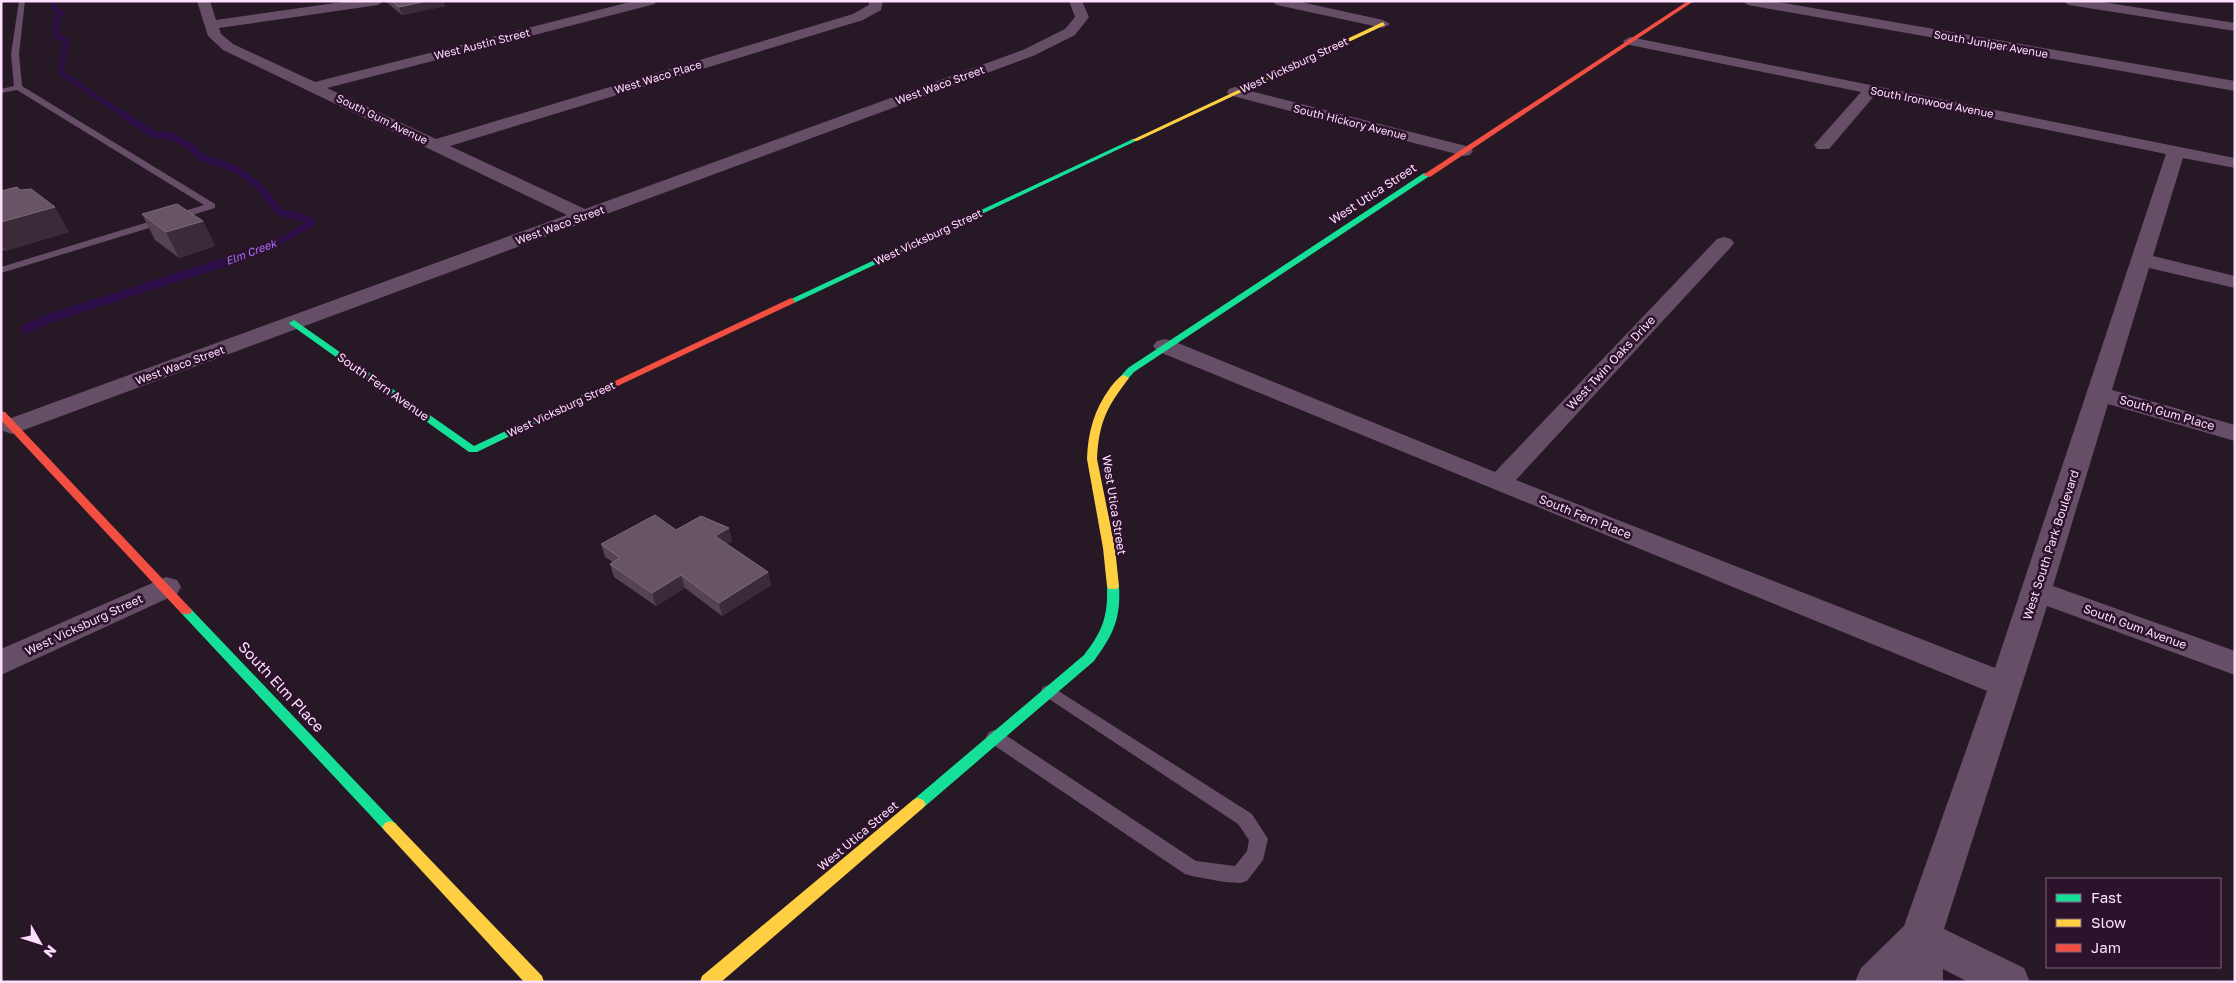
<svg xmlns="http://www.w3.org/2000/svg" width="2236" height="983" font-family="'Golos Text',sans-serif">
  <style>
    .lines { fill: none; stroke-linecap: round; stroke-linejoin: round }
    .stream-far2 { stroke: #2e0e49; stroke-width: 5 }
    .stream-far1 { stroke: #2e0e49; stroke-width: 7 }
    .stream { stroke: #2e0e49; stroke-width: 9 }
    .lane { fill: #664e67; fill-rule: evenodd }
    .street { fill: #664e67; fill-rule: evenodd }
    .fast { fill: #16e098; fill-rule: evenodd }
    .slow { fill: #ffcf43; fill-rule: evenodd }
    .jam { fill: #f24e42; fill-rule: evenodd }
    .wall { fill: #554353 }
    .shaded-wall { fill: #3b2b39 }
    .building { fill: #675465; stroke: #7f697d }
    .labels { text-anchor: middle; stroke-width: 5; stroke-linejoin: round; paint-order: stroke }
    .far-street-label { font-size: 11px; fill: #fedffe; stroke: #2d122b }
    .far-water-label { font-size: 11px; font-style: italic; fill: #a36ffc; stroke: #2d122b }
    .street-label { font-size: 12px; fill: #fedffe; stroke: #2d122b }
    .near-street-label { font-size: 15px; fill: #fedffe; stroke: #2d122b }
  </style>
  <rect width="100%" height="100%" fill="#271826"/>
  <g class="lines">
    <path class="stream-far2" d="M53,1v5l8,7 -5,7 1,16 9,5 -5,32 66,44"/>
    <path class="stream-far1" d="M125,116l29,19 17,1 20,11 10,10 34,12 23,16 22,27 30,8 2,3 -33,19 -61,22"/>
    <path class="stream" d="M25,329l28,-12 169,-54"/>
    <g class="lane">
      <path d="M19,1h6l-6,53 3,32 193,118v4l-214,65v-6l203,-62 -187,-115 -16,3v-4l13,-3 -3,-32z"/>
      <path d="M1049,685l203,129 16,25 -5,21 -16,21 -7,2 -16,-1 -32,-6 -7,-2 -196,-132 -3,-5 3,-5 6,-2 6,2 195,129 39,5 12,-15 2,-11 -11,-16 -195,-129 -2,-4 2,-4z"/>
    </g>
    <g class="street">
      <path d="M197,1h13l6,19 133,-19h35l-6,4 -159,23 2,6 12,10 82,38 319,-81h22l-1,3 -328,84 109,51 417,-125 16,-9v-4h14l-2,9 -18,10 -413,126 135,63 438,-159 42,-21 10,-12 -6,-16h13l7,16 -14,18 -42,21 -1012,375 -9,3 -9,-3v-10l564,-206 -344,-165 -15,-14z"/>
      <path d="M1271,1h25l87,19 7,4 -7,4 -106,-23z"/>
      <path d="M1742,1h30l463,80v10l-487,-86z"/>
      <path d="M2063,1h33l139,22v8l-166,-26z"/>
      <path d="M1630,37l605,121v10l-52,-10 -30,98 82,20v12l-86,-20 -37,122 123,35v16l-127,-37 -55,182 182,65v24l-188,-69 -103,323 80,39 6,14h-62l-25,-13v13h-88l6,-14 43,-42 83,-235 -830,-340 -4,-5 4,-5 8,-2 8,2 322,131 222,-233 7,-2 7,2 3,4 -3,4 -215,233 479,188 171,-514 -291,-59 -46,54h-12l-3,-4 47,-53 -236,-48 -2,-3z"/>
      <path d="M1235,87l235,60 3,4 -3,4 -6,1 -235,-61 -2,-3 2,-3z"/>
      <path d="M166,577l11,3 4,7 -4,7 -176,81v-26z"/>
    </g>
    <g class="fast">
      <path d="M1133,139l5,1 -344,163h-6l-1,-2z"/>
      <path d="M1424,173l7,2 -297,197 -7,8h-6l-2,-2 9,-10z"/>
      <path d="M294,320l180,126 108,-51 4,-1 5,3 -114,55h-8l-178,-127 -2,-2z"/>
      <path d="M1113,582l4,1 2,3c2,33 -6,49 -25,75l-171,147 -5,2 -5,-2 -3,-4 3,-4 171,-145c19,-24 24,-39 23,-69l2,-3z"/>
      <path d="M186,607l4,1 205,215 3,4 -3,4 -5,2 -5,-2 -203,-217 -2,-3 2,-3z"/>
    </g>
    <g class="slow">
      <path d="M1383,22l2,3 -248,116 -5,-1z"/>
      <path d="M1124,375l5,3c-22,29 -30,43 -32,81l18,89 4,38 -2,3h-8l-2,-3 -4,-38 -16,-89c1,-27 7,-49 23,-71 4,-5 8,-11 14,-13z"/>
      <path d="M918,798l5,2 3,4 -3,4 -202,174h-21l2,-6 211,-176z"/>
      <path d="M390,821l5,2 147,153 2,6h-20l-139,-151 -3,-4 3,-4z"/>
    </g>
    <g class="jam">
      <path d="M1688,1h6l-264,176 -7,-2z"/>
      <path d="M791,298l4,3 -1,2 -204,96 -4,1 -5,-3z"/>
      <path d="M1,411l4,1 185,196 2,3 -2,3h-8l-181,-194z"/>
    </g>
  </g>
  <g class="wall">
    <path d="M385,1h58l2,5 -43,9z"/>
    <path d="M1,191l68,41 -64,19 -4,-2z"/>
    <path d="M142,214l61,7 12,25 -36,12 -24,-18z"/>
    <path d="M676,530l56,11 -5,3 41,28 3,13 -49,31 -37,-28 -29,18 -42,-29 -4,-13 3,-2 -8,-5 -4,-13z"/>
  </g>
  <g class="shaded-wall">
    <path d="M427,1h16l2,5 -43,9 -3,-8z"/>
    <path d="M55,207l14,25 -64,19 -4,-7v-22z"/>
    <path d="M203,221l12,25 -36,12 -13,-26z"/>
    <path d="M729,528l3,13 -14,8 -3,-13z"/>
    <path d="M768,572l3,13 -49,31 -3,-13z"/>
    <path d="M681,575l4,13 -29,18 -4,-13z"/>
  </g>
  <g class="building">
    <path d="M392,1h35l-28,6z"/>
    <path d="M17,187l3,3 11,-1 24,18 -54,15v-31z"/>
    <path d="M177,204l26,17 -37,11 -24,-18z"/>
    <path d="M655,515l21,15 25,-14 28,12 -14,8 53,36 -49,31 -38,-28 -29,18 -42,-29 10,-6 -19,-14z"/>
  </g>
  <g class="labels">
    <g class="far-street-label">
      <text transform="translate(482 44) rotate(-14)" y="4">West Austin Street</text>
      <text transform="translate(1991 44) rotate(10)" y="4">South Juniper Avenue</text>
      <text transform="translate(1294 65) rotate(-25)" y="4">West Vicksburg Street</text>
      <text transform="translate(658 77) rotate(-17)" y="4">West Waco Place</text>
      <text transform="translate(940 85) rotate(-20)" y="4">West Waco Street</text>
      <text transform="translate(1932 102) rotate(11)" y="4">South Ironwood Avenue</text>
      <text transform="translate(382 119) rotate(26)" y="4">South Gum Avenue</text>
      <text transform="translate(1350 122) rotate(14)" y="4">South Hickory Avenue</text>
      <text transform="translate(560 225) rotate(-20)" y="4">West Waco Street</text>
      <text transform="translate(928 237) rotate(-25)" y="4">West Vicksburg Street</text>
      <text transform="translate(180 365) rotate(-20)" y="4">West Waco Street</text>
      <text transform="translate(561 409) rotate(-25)" y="4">West Vicksburg Street</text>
    </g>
    <g class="far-water-label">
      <text transform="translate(251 252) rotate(-21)" y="4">Elm Creek</text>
    </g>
    <g class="street-label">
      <text transform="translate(1373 194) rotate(-33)" y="4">West Utica Street</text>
      <text transform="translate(1611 363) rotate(-47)" y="4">West Twin Oaks Drive</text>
      <text transform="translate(383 387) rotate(35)" y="4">South Fern Avenue</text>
      <text transform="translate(2167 413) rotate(16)" y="4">South Gum Place</text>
      <text transform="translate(1114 505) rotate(81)" y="4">West Utica Street</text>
      <text transform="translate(1585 517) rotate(22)" y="4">South Fern Place</text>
      <text transform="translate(2051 545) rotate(-72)" y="4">West South Park Boulevard</text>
      <text transform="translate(84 625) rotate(-25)" y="4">West Vicksburg Street</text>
      <text transform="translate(2135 627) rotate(20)" y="4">South Gum Avenue</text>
      <text transform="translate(858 836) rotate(-40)" y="4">West Utica Street</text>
    </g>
    <g class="near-street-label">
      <text transform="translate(281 687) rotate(47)" y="5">South Elm Place</text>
    </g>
  </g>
  <rect width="2236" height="983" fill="none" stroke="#fedffe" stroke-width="5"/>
  <rect x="2046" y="878" width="175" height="90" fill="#2d122b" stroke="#81647f"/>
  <rect x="2056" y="894" width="25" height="8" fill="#16e098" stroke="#81647f"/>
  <text x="2091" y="903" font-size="15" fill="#fedffe">Fast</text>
  <rect x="2056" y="919" width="25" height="8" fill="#ffcf43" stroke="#81647f"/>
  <text x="2091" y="928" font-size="15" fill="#fedffe">Slow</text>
  <rect x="2056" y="944" width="25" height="8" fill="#f24e42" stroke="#81647f"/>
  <text x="2091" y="953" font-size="15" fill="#fedffe">Jam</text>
  <g transform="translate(40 943) rotate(129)" stroke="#2d122b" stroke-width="4" paint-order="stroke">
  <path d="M0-4L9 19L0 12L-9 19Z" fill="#fedffe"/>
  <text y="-8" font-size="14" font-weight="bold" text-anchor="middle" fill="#fedffe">N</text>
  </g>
</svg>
